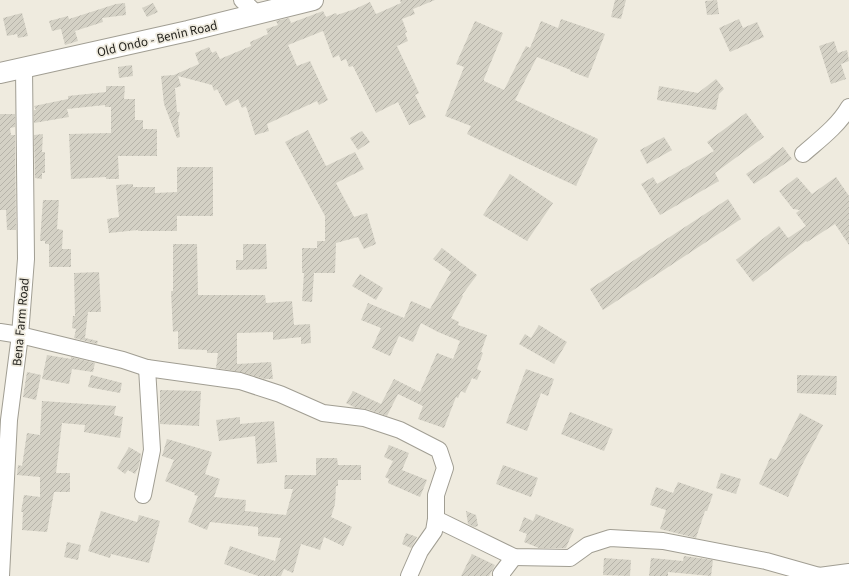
<svg xmlns="http://www.w3.org/2000/svg" width="849" height="576" font-family="'Source Sans 3',sans-serif">
  <style>
    .building { fill: url(#building-hatch) }
    .lines { fill: none; stroke-linecap: round; stroke-linejoin: round }
    .minor-casing { stroke: #a19e93; stroke-width: 18 }
    .major-casing { stroke: #a19e93; stroke-width: 22 }
    .minor { stroke: #fff; stroke-width: 16 }
    .major { stroke: #fff; stroke-width: 20 }
    .labels { text-anchor: middle; stroke-width: 3.5; stroke-linejoin: round; paint-order: stroke }
    .street-label { font-size: 13px; fill: #25241f; stroke: #efebdf }
  </style>
  <defs>
    <pattern id="building-hatch" width="6" height="6" patternUnits="userSpaceOnUse"><rect width="6" height="6" fill="#d4d1c5"/><path d="M-1 1l2-2M0 6l6-6M5 7l2-2" fill="none" stroke="#b6b3a9"/></pattern>
  </defs>
  <rect width="100%" height="100%" fill="#efebdf"/>
  <g class="building">
    <path d="M400,0h35l-22,9 2,5 -13,5 5,13 -2,1 3,8 -11,5 22,47 -4,2 11,22 -17,8 -11,-23 -22,11 -23,-47 -4,1 -3,-8 -5,2 -2,-6 -6,3 -10,-27 -35,14 9,21 13,-5 18,39 -9,5 -2,-4 -50,23 2,7 -14,4 -9,-29 -4,2 -4,-9 -12,7 -9,-17 -3,2 -2,-6 -34,-9 3,10 -6,2 2,24h3l-2,9 2,16 -3,1 -13,-34 -3,-28 13,-1 25,-11 -4,-11 14,-6 3,6 4,-2 4,8 31,-13 -1,-4 18,-8 -2,-5 12,-4 -2,-4 13,-3 2,5 32,-12 3,6 10,-4 1,2 18,-6 15,-7 6,12 25,-11z"/>
    <path d="M615,0h11l-5,19 -10,-2z"/>
    <path d="M717,0l2,14 -12,1 -2,-14z"/>
    <path d="M125,3l1,12 -24,3 1,4 -28,9 3,10 -13,4 -4,-16 -9,2 -3,-10 19,-5 1,3 47,-15z"/>
    <path d="M153,3l5,9 -11,5 -5,-9z"/>
    <path d="M22,13l6,23 -10,2 -1,-4 -10,2 -4,-18z"/>
    <path d="M561,19l44,15 -17,44 -18,-7 1,-1 -34,-13 -22,43 83,39 -22,47 -45,-21 -64,-31 4,-8 -26,-10 19,-49 -8,-3 19,-43 28,12 -19,46v2l20,9 22,-44 4,2 11,-27 17,7z"/>
    <path d="M739,19l4,9 14,-6 7,15 -34,15 -11,-24z"/>
    <path d="M834,41l4,12 9,-3 2,11 -8,3 5,15 -15,5 -12,-38z"/>
    <path d="M132,65l1,11 -14,2 -1,-11z"/>
    <path d="M716,79l8,10 -5,5 -3,16 -59,-10 2,-14 39,7z"/>
    <path d="M106,86h19l-1,13h11v21h8v9h14v27h-39l1,23h-13v-2l-35,2 -2,-45 42,-1v-26h-6v-2l-38,4 2,8 -35,6v-13h2l-2,-4 34,-7v-3l38,-4z"/>
    <path d="M746,113l18,24 -49,36 4,8 -59,34 -19,-31 12,-7 4,7 57,-33 -7,-9z"/>
    <path d="M0,114h15v13l-5,1 1,7h4l1,95h-9l-1,-20h-6z"/>
    <path d="M308,130l18,36 29,-14 9,17 -28,14 18,34 13,-4 9,31 -12,5 -6,-12 -22,6 -1,30h-21l-2,29 -10,-1 2,-28h-2v-25h15v-7h8v-25l-40,-74z"/>
    <path d="M362,131l8,11 -12,8 -8,-12z"/>
    <path d="M43,134l-1,18h3v21h-3v6l-7,-1 -1,-43z"/>
    <path d="M664,137l8,13 -25,14 -7,-14z"/>
    <path d="M783,147l9,12 -38,25 -8,-10 25,-17h-1z"/>
    <path d="M177,167h36v49h-36v15h-39v-1l-29,3 -2,-14 12,-2 -3,-32 17,-1v3h22v6l22,-1z"/>
    <path d="M510,174l43,29 -26,38 -44,-26z"/>
    <path d="M797,177l15,17 24,-17 13,19v49l-14,-21 -28,18 -1,-1 -53,41 -17,-22 43,-34 9,12 18,-12 -10,-13 4,-3 -7,-1 -14,-18z"/>
    <path d="M728,199l13,20 -138,91 -13,-21z"/>
    <path d="M43,200h16l-2,29 6,1 -1,19h9v18h-22v-23h-4v-3h-5z"/>
    <path d="M173,244h24l1,51h67l1,8 26,-2 2,24 16,-1 1,19 -10,1v-7l-28,3v-8l-36,1v31l34,-2 2,17h-8l-24,-7 -25,-4 2,-15h-11v-3l-29,-1v-18l-5,1 -2,-41h2z"/>
    <path d="M243,244h23l1,25 -31,1v-10h7z"/>
    <path d="M442,248l35,27 -15,20 1,1 -12,22 8,4 -1,3 29,10 -6,17 2,1 -6,16 4,2 -4,9 -5,-2 -7,15 -4,-2 -3,7 -2,-1 -12,31 -26,-9 5,-13 -25,-12 -11,22 -20,-7 -11,-1 -10,-5 7,-12 28,13 13,-25 26,13 17,-39 16,6 7,-18 -22,-9 -17,-9 -8,19 -14,-6 -9,20 -18,-8 9,-20 -20,-8 7,-17 36,15 7,-17 19,8 21,-37 -18,-13z"/>
    <path d="M99,272l2,40h-13l-3,26 13,3 -1,3 -23,-6 2,-9 -4,-1 1,-12h2l-1,-43z"/>
    <path d="M360,274l23,14 -7,12 -24,-14z"/>
    <path d="M539,325l28,17 -13,22 -35,-20 6,-10 6,4z"/>
    <path d="M47,355l24,4v-2l24,6 -2,9 -21,-3 -3,15 -27,-5z"/>
    <path d="M526,369l28,10 -6,17 -7,-3 -14,38 -21,-8z"/>
    <path d="M27,372l14,3 -5,25 -13,-3z"/>
    <path d="M91,375l31,8 -2,10 -32,-6z"/>
    <path d="M797,375l40,1 -1,19 -39,-2z"/>
    <path d="M160,390l41,1 -2,35 -39,-2z"/>
    <path d="M42,401l74,5 -2,9 9,2 -3,21 -36,-6 1,-7 -23,-2 -6,50h14v19h-16l-7,40 -25,-2 1,-18h-2l3,-17 16,2v-20l-23,-2 1,-10 4,1 5,-33 13,2z"/>
    <path d="M570,412l43,17 -9,22 -43,-17z"/>
    <path d="M800,413l23,12 -21,40 -14,32 -29,-13 11,-26 6,2z"/>
    <path d="M240,417v7l34,-3 3,41 -20,2 -2,-28 -36,5 -3,-21z"/>
    <path d="M167,439l45,13 -7,22 15,5 -6,18 32,3 -1,11 41,4 7,-26h-9l1,-14h31v-17h21l1,7h23v15h-23v6h-2l-1,18 -4,13 21,10 -9,19 -19,-9 -4,13 -19,-6 -8,29 -9,-4 -3,7h-23l-34,-12 6,-18 45,15 6,-23 -23,-2v-9l-48,-5 -3,8 -19,-8 10,-26 -4,-1 1,-2 -30,-12 9,-21 -12,-4z"/>
    <path d="M389,445l20,8 -7,17 25,10 -7,17 -32,-14 1,-4 -4,-2 8,-16 -9,-4z"/>
    <path d="M129,447l12,7 -2,12 -4,8 -7,-4 -3,4 -8,-6z"/>
    <path d="M503,465l35,13 -7,19 -35,-13z"/>
    <path d="M721,473l20,6 -5,15 -20,-6z"/>
    <path d="M678,482l35,12 -6,17h-2l-9,27 -36,-9 6,-19 -16,-5 6,-18 17,6z"/>
    <path d="M101,511l36,11 2,-7 21,6 -11,42 -38,-9 -1,4 -22,-7z"/>
    <path d="M466,511l10,4 2,11 -4,1 -6,-3z"/>
    <path d="M536,514l38,15 -8,19h-27l-15,-6 3,-8 -8,-3 5,-14 9,4z"/>
    <path d="M406,533l11,4 -6,11 -9,-4z"/>
    <path d="M67,542l14,3 -3,15 -14,-3z"/>
    <path d="M472,554l23,11 -6,11h-28z"/>
    <path d="M684,556l29,4 -2,16 -43,-4v4h-19l2,-18 32,3z"/>
    <path d="M604,558l27,2 -1,16 -27,-1z"/>
  </g>
  <g class="lines">
    <g class="minor-casing">
      <g id="minor">
        <path d="M242,0l15,14"/>
        <path d="M803,154c16,-14 35,-28 46,-47"/>
        <path d="M0,332l20,3 103,25 24,8 93,13 40,13 43,19 41,5 36,12 39,20 6,18 -9,27v24l-2,12 -14,20 -11,25"/>
        <path d="M143,495l9,-45 -5,-82"/>
        <path d="M436,519l78,38 56,1 18,-13 22,-7 53,3 103,20 53,15 30,-4"/>
        <path d="M1,576l8,-156 11,-85 6,-76 -2,-191"/>
        <path d="M502,576l-1,-2 13,-17"/>
      </g>
    </g>
    <g class="major-casing">
      <path id="major" d="M0,73l188,-42 125,-31"/>
    </g>
    <use href="#minor" class="minor"/>
    <use href="#major" class="major"/>
  </g>
  <g class="labels">
    <g class="street-label">
      <text transform="translate(157 38) rotate(-13)" y="5">Old Ondo - Benin Road</text>
      <text transform="translate(20 322) rotate(-85)" y="5">Bena Farm Road</text>
    </g>
  </g>
</svg>
